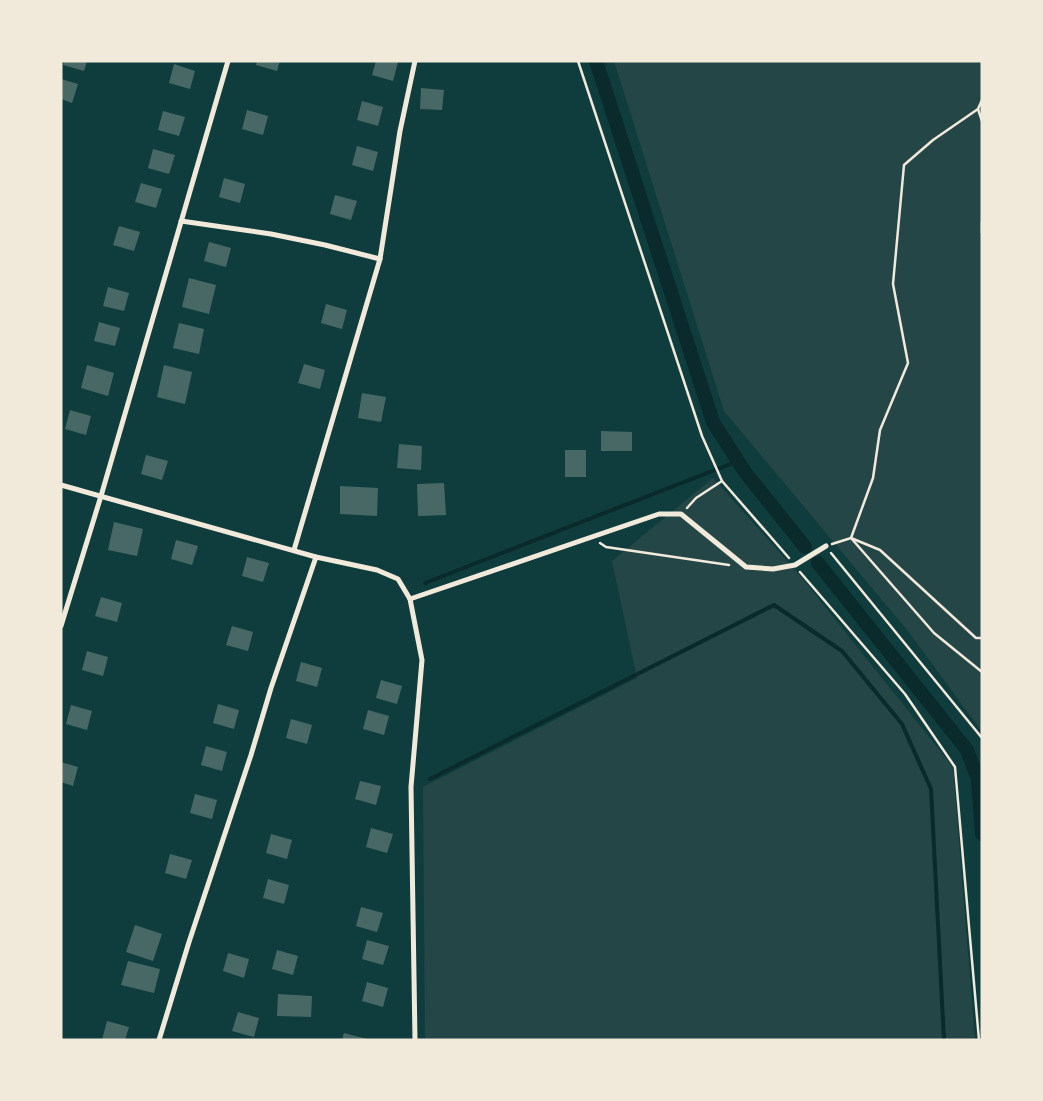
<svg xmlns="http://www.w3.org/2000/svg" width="1043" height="1101" font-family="Mulish,sans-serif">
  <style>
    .green { fill: #244646 }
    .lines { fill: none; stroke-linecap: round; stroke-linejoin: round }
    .stream { stroke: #0a2a2b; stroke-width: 4 }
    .canal { stroke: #0a2a2b; stroke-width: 14 }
    .building { fill: #486865 }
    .path { stroke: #f1e9da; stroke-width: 2.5 }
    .minor { stroke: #f1e9da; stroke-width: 5 }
  </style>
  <rect width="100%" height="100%" fill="#0f3d3e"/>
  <g class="green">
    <path d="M614,61h368v671l-74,-101 -184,-220z"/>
    <path d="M713,478l85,95 155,194 22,273h-550l-2,-253 214,-109 -25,-117z"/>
  </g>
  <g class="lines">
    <g class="stream">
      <path d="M425,583l313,-122"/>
      <path d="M430,779l344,-174 68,46 60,73 29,65 13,251"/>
    </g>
    <g class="canal">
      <path d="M596,61l117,361 32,50 60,75"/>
      <path d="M818,563l149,187 11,29 4,55"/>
    </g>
  </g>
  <g class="building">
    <path d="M64,61h23l-3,10 -21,-6z"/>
    <path d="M257,61h23l-3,10 -21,-6z"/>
    <path d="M376,61l22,1 -5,19 -21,-6z"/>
    <path d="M174,64l21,7 -5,18 -21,-6z"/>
    <path d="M61,79l17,5 -6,19 -11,-4z"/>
    <path d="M421,88l23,2 -2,20 -22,-1z"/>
    <path d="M362,101l21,6 -5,19 -21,-6z"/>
    <path d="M247,110l21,6 -5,19 -21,-6z"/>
    <path d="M163,111l22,6 -6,19 -21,-6z"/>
    <path d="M357,146l21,6 -5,19 -21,-6z"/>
    <path d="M153,149l22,6 -6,19 -21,-6z"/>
    <path d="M224,178l21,6 -5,19 -21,-6z"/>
    <path d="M141,183l21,6 -6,19 -21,-6z"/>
    <path d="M335,195l22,6 -6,19 -21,-6z"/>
    <path d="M119,226l21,6 -6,19 -21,-6z"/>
    <path d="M209,242l22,6 -5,19 -22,-6z"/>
    <path d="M189,278l27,7 -7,29 -27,-7z"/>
    <path d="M108,287l21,6 -5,18 -21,-5z"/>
    <path d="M326,304l21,6 -5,19 -21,-6z"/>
    <path d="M99,322l21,6 -5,18 -21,-5z"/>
    <path d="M179,323l25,6 -5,25 -26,-6z"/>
    <path d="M304,364l21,6 -5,19 -22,-6z"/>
    <path d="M87,365l27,8 -6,23 -27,-8z"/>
    <path d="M164,365l28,7 -7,32 -28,-7z"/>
    <path d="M362,393l24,4 -5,25 -23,-4z"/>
    <path d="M70,410l21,6 -5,19 -21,-6z"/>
    <path d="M601,431l31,1v19h-31z"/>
    <path d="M399,444l23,2 -1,24 -24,-2z"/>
    <rect x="565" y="450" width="21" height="27"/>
    <path d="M146,455l22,6 -6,19 -21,-6z"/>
    <path d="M444,483l2,32 -28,1 -1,-32z"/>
    <path d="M340,486l38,2 -1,28 -37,-2z"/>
    <path d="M114,522l29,7 -6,27 -29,-6z"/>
    <path d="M176,540l22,6 -6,19 -21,-6z"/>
    <path d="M247,557l22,6 -6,19 -21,-6z"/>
    <path d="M101,597l21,6 -5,19 -22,-6z"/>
    <path d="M232,626l21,6 -5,19 -22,-6z"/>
    <path d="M87,651l21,6 -5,19 -21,-6z"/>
    <path d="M301,662l21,6 -5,19 -21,-6z"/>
    <path d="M381,680l21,6 -5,18 -21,-6z"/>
    <path d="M218,704l21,6 -5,19 -21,-6z"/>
    <path d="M71,705l21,6 -5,19 -21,-6z"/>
    <path d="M368,710l21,6 -5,19 -21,-6z"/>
    <path d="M291,719l21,6 -5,19 -21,-6z"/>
    <path d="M206,746l21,6 -5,19 -21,-6z"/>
    <path d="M61,762l17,5 -5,19 -12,-4z"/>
    <path d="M360,781l21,5 -5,19 -21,-6z"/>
    <path d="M195,794l22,6 -5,19 -22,-6z"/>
    <path d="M371,828l22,6 -6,19 -21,-6z"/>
    <path d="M271,834l21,6 -5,19 -21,-6z"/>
    <path d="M170,854l22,6 -6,19 -21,-6z"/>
    <path d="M268,879l21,6 -5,19 -21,-6z"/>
    <path d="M361,907l22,6 -6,19 -21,-6z"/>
    <path d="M135,925l27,9 -9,27 -27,-9z"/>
    <path d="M367,940l22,6 -6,19 -21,-6z"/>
    <path d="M277,950l21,6 -5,19 -21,-6z"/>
    <path d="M228,953l21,6 -5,19 -21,-7z"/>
    <path d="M128,961l32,8 -6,24 -33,-8z"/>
    <path d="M367,982l21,6 -5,19 -21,-6z"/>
    <path d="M278,994l34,2 -1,21 -34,-1z"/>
    <path d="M238,1012l21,6 -5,19 -22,-6z"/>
    <path d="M107,1021l22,6 -4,13h-23z"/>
    <path d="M344,1033l23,6v1h-25z"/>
  </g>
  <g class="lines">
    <g class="path">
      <path d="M578,61l124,375 20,45 67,77"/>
      <path d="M982,100l-4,9 4,12"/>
      <path d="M978,109l-45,31 -29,25 -11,119 15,79 -28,67 -7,48 -22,60 83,95 48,39"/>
      <path d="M982,222v11"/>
      <path d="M687,508l9,-10 26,-17"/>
      <path d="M600,543l6,4 123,18"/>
      <path d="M832,544l19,-6 29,12 96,88h6"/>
      <path d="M831,553l151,185"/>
      <path d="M800,572l105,122 50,73 24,273"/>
    </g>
    <g class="minor">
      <path d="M181,221l90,13 54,11 55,14"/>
      <path d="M61,485l255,72 61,13 21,9 12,20 12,61 -11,127 4,253"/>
      <path d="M294,550l86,-291 20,-128 15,-70"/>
      <path d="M410,599l249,-85h22l65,53 27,2 22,-4 31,-19"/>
      <path d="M61,626l40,-130 127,-435"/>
      <path d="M159,1040l30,-98 62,-187 20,-67 45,-131"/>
    </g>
  </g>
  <rect width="1043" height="1101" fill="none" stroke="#f1e9da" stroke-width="125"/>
</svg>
